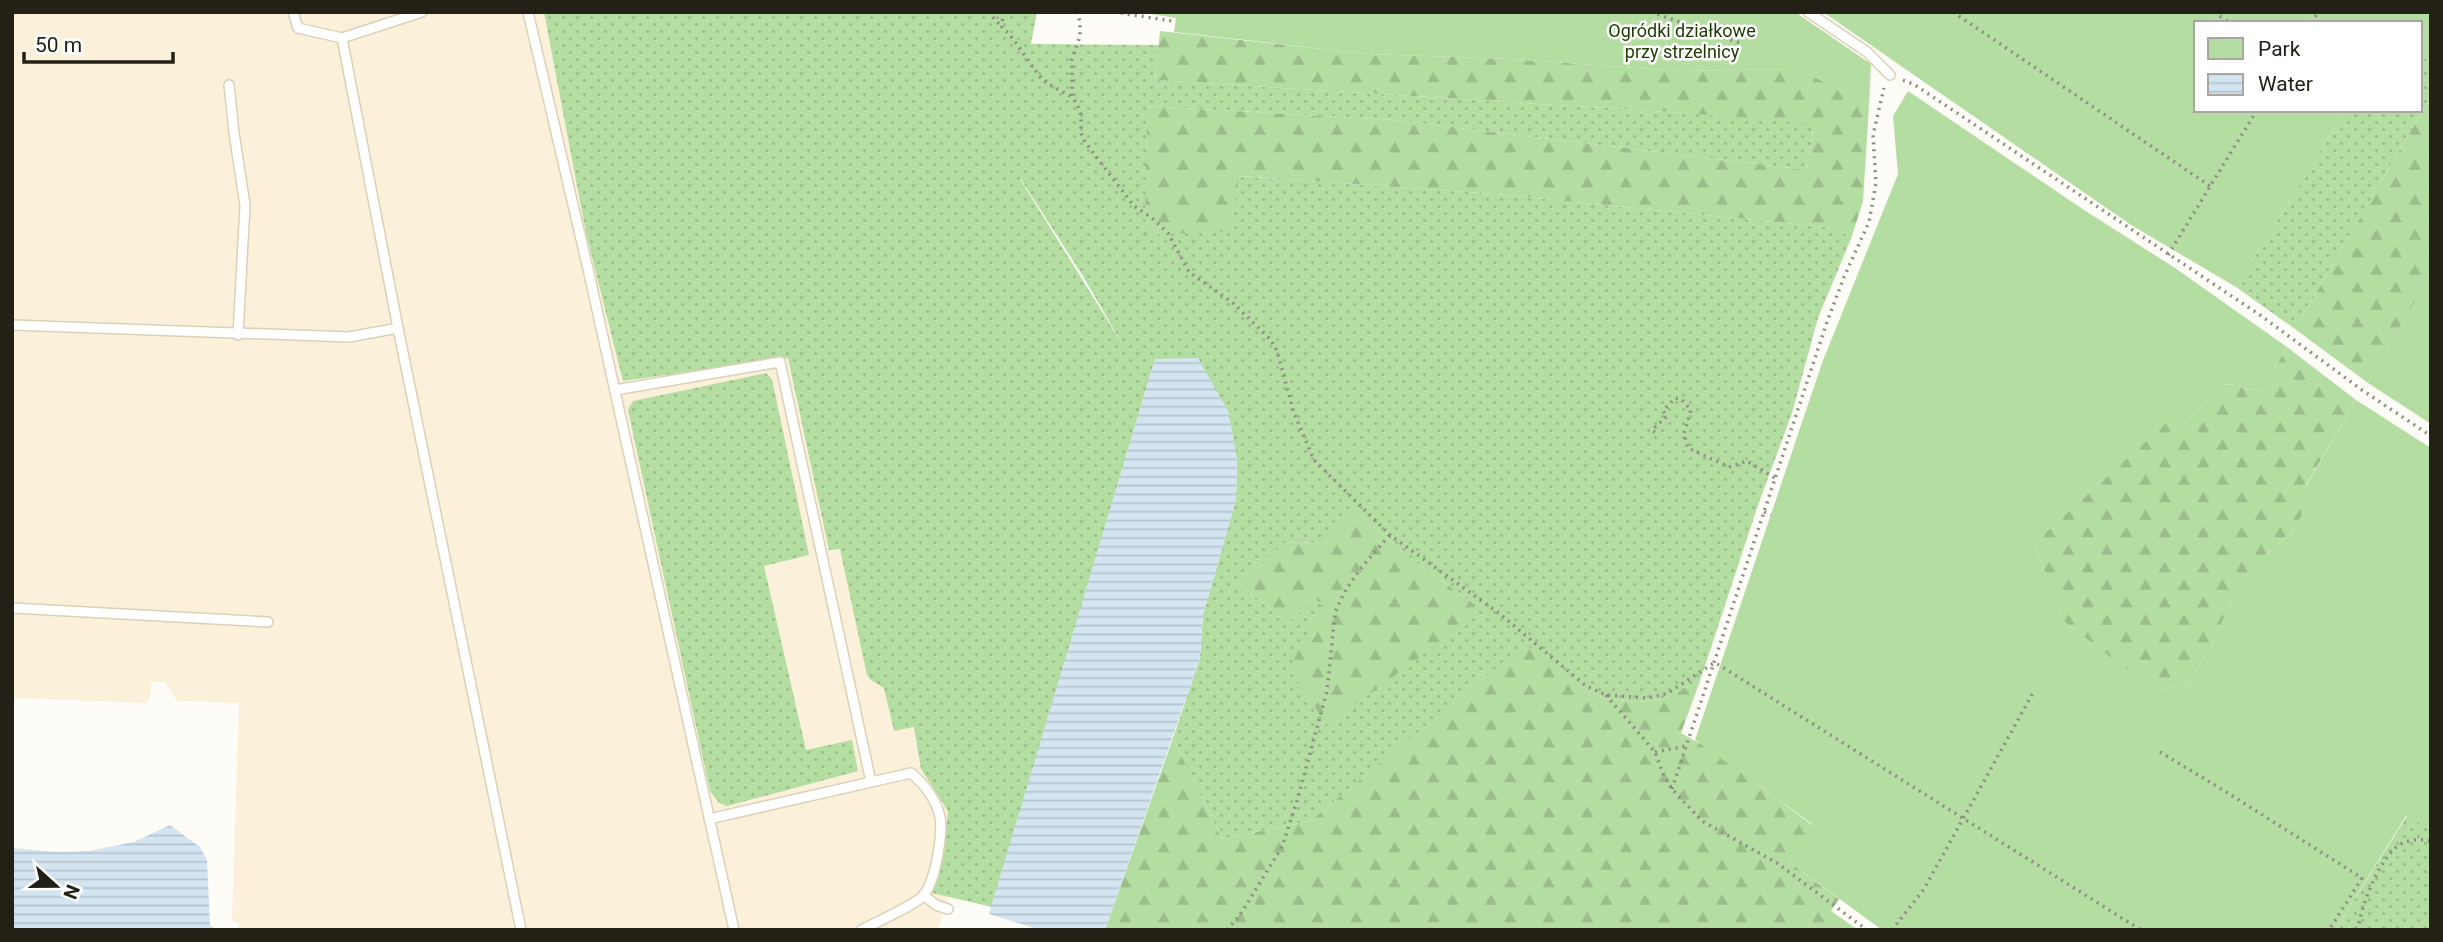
<svg xmlns="http://www.w3.org/2000/svg" width="2443" height="942" font-family="Roboto,sans-serif">
  <style>
    .industrial { fill: #fbf1db }
    .grass { fill: url(#grass-dots); fill-rule: evenodd }
    .forest { fill: url(#forest-firs) }
    .green { fill: #b4dda1 }
    .water { fill: url(#water-rules) }
    .pier { fill: #fdfcf6 }
    .lines { fill: none; stroke-linecap: round; stroke-linejoin: round }
    .service-casing { stroke: #dad1b6; stroke-width: 12 }
    .path { stroke: #8e8c84; stroke-width: 3.5; stroke-dasharray: 2 5; stroke-linecap: butt }
    .service { stroke: #fff; stroke-width: 9 }
    .labels { text-anchor: middle; stroke-width: 5; stroke-linejoin: round; paint-order: stroke }
    .park-label { font-size: 18px; fill: #1a3c01; stroke: #fff }
  </style>
  <defs>
    <pattern id="grass-dots" width="8" height="8" patternUnits="userSpaceOnUse" patternTransform="scale(1.75)"><rect width="8" height="8" fill="#b4dda1"/><path d="M2 2h.1M6 6h.1" fill="none" stroke="#9abd8a" stroke-width="1.8" stroke-linecap="round"/></pattern>
    <pattern id="forest-firs" width="22" height="20" patternUnits="userSpaceOnUse" patternTransform="scale(1.75)"><rect width="22" height="20" fill="#b4dda1"/><path d="M5 1l3.5 6h-7zM16 11l3.5 6h-7z" fill="#9abd8a"/></pattern>
    <pattern id="water-rules" width="6" height="5" patternUnits="userSpaceOnUse" patternTransform="scale(1.75)"><rect width="6" height="5" fill="#d3e5f1"/><path d="M0 2.5h6" fill="none" stroke="#b5c4ce"/></pattern>
  </defs>
  <rect width="100%" height="100%" fill="#fdfcf6"/>
  <path class="industrial" d="M12,12h711l253,807 -38,111h-685l-4,-2 -1,2h-11l2,-5 -7,-5 7,-217 -62,-2 -12,-19h-14l-1,15 -4,6 -134,-5z"/>
  <g class="grass">
    <path d="M544,12h493l-6,32 128,1 -4,35 516,32 143,11 -7,47 -413,-50 -247,-14 -1,129 92,-59 257,18 331,33 26,9 -34,82 -26,95 -34,92 -58,176 -38,18 -24,3 -37,-4 -76,-53 -215,176 -88,18 -49,-101 27,-80 3,-43 33,-115 1,-40 -9,-49 -73,-52 -163,548 -60,-14 12,-40 4,-42 -27,-42 -7,-42 -20,4 -10,-43 -13,-8 -4,-5 -27,-126 -11,1 -41,-192 -165,23 -37,-148zM1020,178l63,98 41,71 -104,-168zM1356,512l58,49 60,43h-151l-10,-5 -25,24 -48,-38 46,-43 38,1z"/>
    <path d="M2420,56l11,6v34l-136,233 -59,-42 110,-177h74z"/>
    <path d="M766,373l6,6 37,176 -45,11 42,184 46,-10 6,31 -131,35 -8,-3 -9,-12 -82,-381 5,-9z"/>
    <path d="M2407,816l24,13v101h-96z"/>
  </g>
  <g class="forest">
    <path d="M1160,31l208,23 143,5 169,12 119,-2 70,36 -6,96 -11,35 -26,-9 -331,-33 -256,-18 -8,56 -86,3 2,-129 247,14 413,50 7,-46 -143,-12 -516,-32z"/>
    <path d="M2431,96v178l-63,109 -73,-54z"/>
    <path d="M2287,347l69,53 -51,87 9,7 -21,37 -37,32 -21,31 -24,52 -22,36 -30,9 -25,-15 -72,-56 -28,-77 139,-127 11,7 42,-39 35,7z"/>
    <path d="M1356,512l58,49 60,43 1,13 -148,108 -38,-56 34,-65 -10,-5 -25,24 -48,-38 46,-43 38,1z"/>
    <path d="M1525,644l76,54 37,4 24,-3 38,-18 -19,52 30,17 101,75 -24,36 51,38 -8,12 27,19h-753l68,-192 49,101 88,-18z"/>
  </g>
  <g class="green">
    <path d="M1139,12h656l76,52 -2,41 -70,-36 -119,2 -169,-12 -143,-5 -194,-22 2,-14z"/>
    <path d="M1823,12h608v50l-11,-6v-33h-224v87h150l-110,177 -105,-62z"/>
    <path d="M1908,91l176,119 91,58 112,79 -26,44 -35,-7 -42,39 -11,-6 -139,126 28,77 72,55 25,16 30,-9 22,-36 24,-52 21,-31 37,-32 21,-37 -9,-6 51,-88 75,48v381l-25,-13 -71,114h-453l-94,-69 24,-37 -117,-84 127,-377 76,-189 -5,-58z"/>
    <path d="M2431,274v150l-63,-41z"/>
  </g>
  <g class="water">
    <path d="M1198,358l30,53 9,49 -1,40 -33,115 -3,43 -95,272h-121l171,-571z"/>
    <path d="M170,825l30,22 7,13 3,64 5,6h-203v-82l46,4 31,-1 45,-9z"/>
  </g>
  <path class="pier" d="M986,913l54,17h-52l-7,-2z"/>
  <g class="lines">
    <g class="service-casing">
      <g id="service">
        <path d="M293,12l5,16 44,10"/>
        <path d="M422,12l-80,26 56,290 123,602"/>
        <path d="M528,12l60,257 146,661"/>
        <path d="M1808,12l59,40 23,23"/>
        <path d="M229,85l5,48 11,72 -7,130"/>
        <path d="M12,325l337,12 49,-9"/>
        <path d="M615,390l165,-28 91,420"/>
        <path d="M12,608l256,14"/>
        <path d="M709,819l202,-46c13,11 25,26 29,44 3,18 -5,66 -17,79 -10,10 -48,27 -62,34"/>
        <path d="M923,895l13,10 12,4"/>
      </g>
    </g>
    <g class="path">
      <path d="M988,12l13,14"/>
      <path d="M1003,12l-1,15c16,15 26,36 41,53 8,7 20,11 29,17"/>
      <path d="M1076,12l4,9v15l-8,23v38l5,7 4,11v18l4,9 49,64 18,12 16,15 21,39 44,31 38,37 6,11 17,62 20,47 76,75 110,79 86,72 20,9 42,3 20,-5 46,-30 5,2 422,265"/>
      <path d="M1114,12l58,9"/>
      <path d="M1651,12l92,32"/>
      <path d="M1953,12l257,174"/>
      <path d="M2214,12l16,11"/>
      <path d="M2312,23l6,-11"/>
      <path d="M1903,80l12,5 345,230 102,75 69,46"/>
      <path d="M2168,255l89,-145"/>
      <path d="M1655,432l-3,-2 15,-14 -4,-5 12,-13 6,1 10,11 -7,23 4,15 41,19 18,-6 28,17"/>
      <path d="M1764,512l7,3"/>
      <path d="M1606,695l49,57 8,22 9,15 30,32 75,42 90,67"/>
      <path d="M1655,752l31,-6"/>
      <path d="M2160,752l63,38 139,88 -33,52"/>
      <path d="M1672,789l155,-467 17,-45 25,-55 7,-39 -3,-48 11,-47"/>
      <path d="M1227,930l13,-15 42,-68 15,-46 30,-110 8,-78c11,-30 34,-55 55,-78"/>
      <path d="M1892,930l32,-41 110,-198"/>
      <path d="M2358,930c2,-22 23,-78 45,-87 9,-4 19,-4 28,-2"/>
    </g>
    <use href="#service" class="service"/>
  </g>
  <g class="labels">
    <g class="park-label">
      <text x="1682" y="37">Ogródki działkowe<tspan x="1682" dy="21">przy strzelnicy</tspan></text>
    </g>
  </g>
  <rect width="2443" height="942" fill="none" stroke="#232016" stroke-width="28"/>
  <rect x="2194" y="21" width="228" height="91" fill="#ffffff" stroke="#a7a6a2" stroke-width="2"/>
  <rect x="2208" y="38" width="35" height="21" fill="#b4dda1" stroke="#a7a6a2" stroke-width="2"/>
  <text x="2258" y="56" font-size="21" fill="#232016">Park</text>
  <rect x="2208" y="74" width="35" height="21" fill="url(#water-rules)" stroke="#a7a6a2" stroke-width="2"/>
  <text x="2258" y="91" font-size="21" fill="#232016">Water</text>
  <g transform="translate(56 886) rotate(111)" stroke="#ffffff" stroke-width="5" paint-order="stroke">
  <path d="M0-5L12 26L0 18L-12 26Z" fill="#232016"/>
  <text y="-10" font-size="19" font-weight="bold" text-anchor="middle" fill="#232016">N</text>
  </g>
  <path d="M24 52v10h149v-10" fill="none" stroke="#232016" stroke-width="3.5"/>
  <text x="35" y="52" font-size="21" fill="#232016" stroke="#ffffff" stroke-width="5" paint-order="stroke">50 m</text>
</svg>
